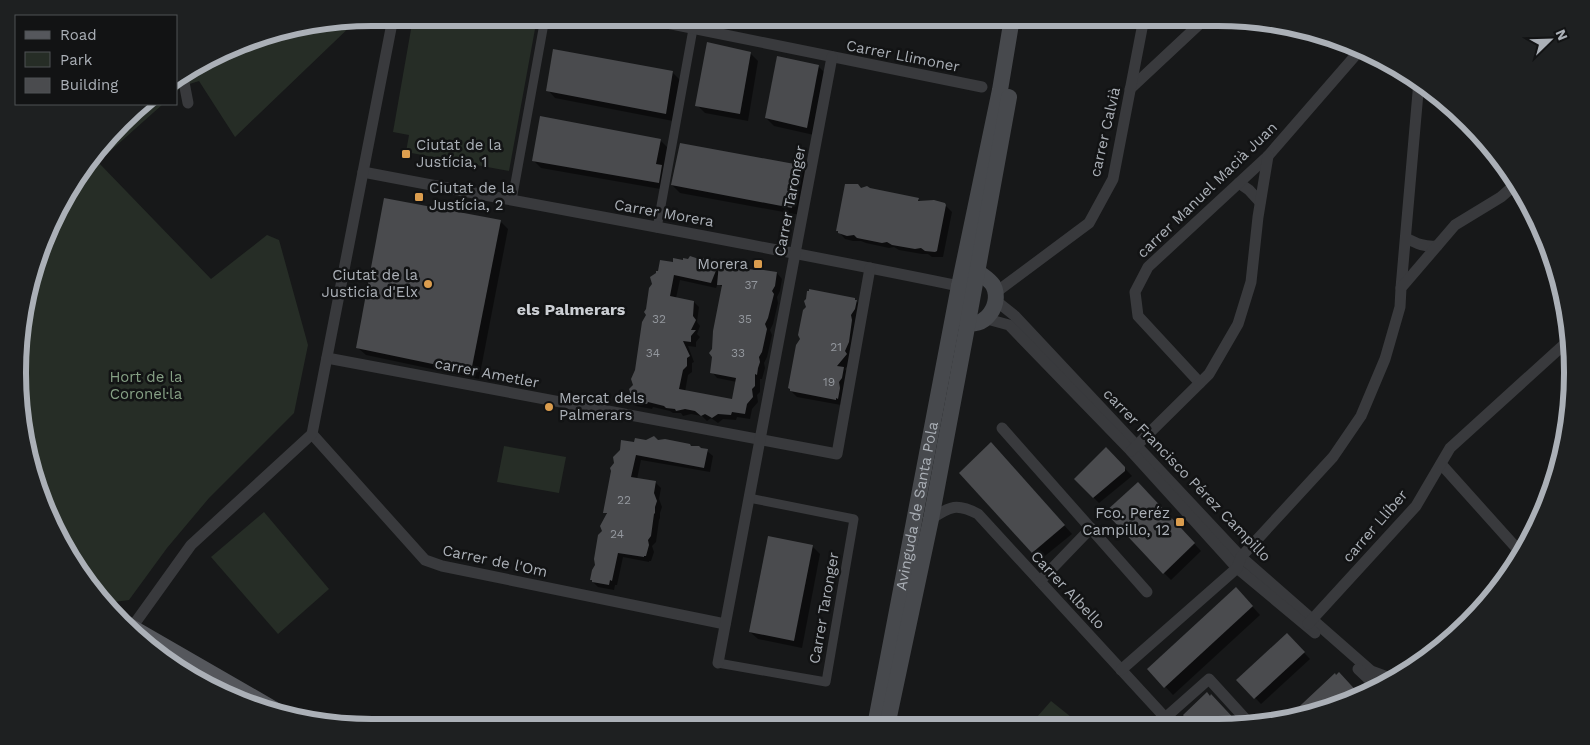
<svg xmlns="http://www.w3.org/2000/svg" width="1590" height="745" font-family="'Work Sans',sans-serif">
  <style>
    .green { fill: #262d26 }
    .shadow { fill: #0007; fill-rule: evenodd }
    .building { fill: #4a4b4e }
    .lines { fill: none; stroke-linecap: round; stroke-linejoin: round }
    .pedestrian { stroke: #393a3d; stroke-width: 9 }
    .minor { stroke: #393a3d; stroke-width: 11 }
    .secondary { stroke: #47494d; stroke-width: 16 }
    .primary { stroke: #55575c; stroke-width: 18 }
    .poi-dot { fill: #db9d4e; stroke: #121314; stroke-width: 2 }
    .labels { text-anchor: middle; stroke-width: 5; stroke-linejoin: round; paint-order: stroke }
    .number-label { font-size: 12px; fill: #93979d }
    .street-label { font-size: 15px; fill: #abb0b7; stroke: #121314 }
    .poi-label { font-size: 15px; fill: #abb0b7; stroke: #121314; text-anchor: start }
    .park-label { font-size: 15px; fill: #86a085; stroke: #121314 }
    .neighbourhood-label { font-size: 16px; font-weight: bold; fill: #cccfd4; stroke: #121314 }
    .rim { fill: none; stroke: #abb0b7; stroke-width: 6 }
  </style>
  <rect width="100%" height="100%" fill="#171819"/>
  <g class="green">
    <path d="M413,18h124l-28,153 -103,-19 3,-17 -16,-3z"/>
    <path d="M357,20l-122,117 -36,-56 -16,5 -7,6v-12l82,-44z"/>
    <path d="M143,104h20l-65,58 113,117 56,-44 12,5 29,105 -14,68 -85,85 -42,50 -38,52 -15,2 -24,-15 -36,-57 -33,-111 3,-116 41,-108 40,-56z"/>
    <path d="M504,446l62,11 -7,36 -62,-11z"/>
    <path d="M264,512l65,77 -51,45 -67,-77z"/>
    <path d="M1051,701l30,24h-51z"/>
  </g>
  <g class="shadow">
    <path d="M750,53l8,8 -10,60 -43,-8 -8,-8z"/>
    <path d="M818,66l8,8 -12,61 -40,-9 -8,-8z"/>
    <path d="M672,72l8,8 -7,41 -118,-23 -7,-8z"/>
    <path d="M660,140l8,8 -2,42 -125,-22 -8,-8z"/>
    <path d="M800,166l7,8 -7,41 -120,-22 -8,-8z"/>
    <path d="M861,190l57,9 3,3 23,2 8,8 -9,45h-11l-4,-3h-6l-23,-4 -5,-3 -5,1 -23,-5 -5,-2h-8l-8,-2 -7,-8z"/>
    <path d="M500,221l8,8 -29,150 -113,-24 -8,-7z"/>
    <path d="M706,262l34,7 37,4 5,6 -2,12 -3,6 1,6 -5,21 -3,6 2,5 -5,22 -3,6 1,5 -3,11h-2v13l-3,3 1,7 -6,7 -2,10 -13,-2 -1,3 -13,-1 -5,4 -7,-5 -4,3 -5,-5 -11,-2 -8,2 -2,-3h-8l-3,-2 -17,-4 -1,2 -16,-3 -6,-7 44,-136zM680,280l36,8 2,-5 5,5 -10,62 -1,22 5,6 20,4 -4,19 -48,-9 3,-17 4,-3v-9l2,-1 -6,-16 8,1v-5l4,-5 -3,-3 3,-8 -3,-4 2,-15 -5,-5 -18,-4z"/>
    <path d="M855,300l6,5 -9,56 -7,8 4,5 -8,31 -44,-8 -6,-6z"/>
    <path d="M658,441l49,10 6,5 -3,16 -69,-12 -4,19 19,4 5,5 -2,11 3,8 -2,6v5l-1,2 -3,22 -4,4 2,6 -3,9h-2v1l-26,-5 -6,28h-2l-1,5 -16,-3 -5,-5 14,-67 -2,-3 30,-69z"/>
    <path d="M1106,449l26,27 -33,27 -24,-24z"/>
    <path d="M999,452l73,82 -32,26 -7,-8z"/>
    <path d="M1145,490l56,61 -30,29 -7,-7z"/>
    <path d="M812,546l8,8 -18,94 -44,-9 -8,-7z"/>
    <path d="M1244,597l16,18 -87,80 -24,-26z"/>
    <path d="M1287,635l23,24 -49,45 -23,-24z"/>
    <path d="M1339,673l22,23 -7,4 -65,18 46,-43 1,1z"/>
  </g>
  <g class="building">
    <path d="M707,42l44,10 -11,62 -45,-8z"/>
    <path d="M553,49l120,22 -7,43 -120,-23z"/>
    <path d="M777,56l42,9 -12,63 -42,-10z"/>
    <path d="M540,116l121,23 -5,25 6,1 -3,18 -127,-22z"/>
    <path d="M680,143l120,22 -8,43 -121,-23z"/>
    <path d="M845,184h13l3,4 6,-2 3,2 49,10 -1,3 16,-1 11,3 1,2 -9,46 -2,1 -10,-1 -4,-3 -6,1 -23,-4 -5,-3 -5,1 -25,-5 -3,-3 -7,1 -9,-3v-2h-2z"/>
    <path d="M384,198l117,22 -30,152 -115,-24z"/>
    <path d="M690,256l9,3 4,-1 3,3 13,2 -8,20 -37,-8 -4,21 24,5 -1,15 3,4 -5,10h5l-5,6v6l-8,-1 7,15 -3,2v8l-4,4 -4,19 53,10 4,-21 -26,-5 2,-16 -3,-4 3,-4 1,-18 9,-46h-5l2,-22h7l6,3 5,-1 3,3 16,2 1,-1 20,3 -2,14 -3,5 2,3 -6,24 -3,6 2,5 -5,23 -3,5 1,5 -2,6 -1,7 -2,-1v12l-3,3 1,8 -6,7 -2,10 -13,-2 -1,3 -13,-1 -6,4 -7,-4 -4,2 -6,-5 -10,-2 -9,2 -1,-2 -9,-1 -2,-2 -16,-4 -1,2 -17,-3v-2h-2l2,-7 -1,-3 4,-4 -2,-6 4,-9 7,-48 4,-7 -2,-3 2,-3 3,-21 3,-4 -2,-7 6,-4v-2h2l2,-11 13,2v-4l10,2v-2l5,1z"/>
    <path d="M809,289l46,9v2h2l-2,9 -4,6 1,5 -3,22 -4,9 2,3 -10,12 7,1 -2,11 -3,4 1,6 -2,11 -2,-1v2l-46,-9v-2l-2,-1 8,-43 4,-6 -2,-4 5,-25 3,-3 -2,-6 2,-2 1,-8h2z"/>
    <path d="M654,436l4,4 7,-1 25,5 1,2h8l2,2 7,1 -4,19 -68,-13 -5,22 25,4 -2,12 3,8 -2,6v6l-1,1 -3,22 -3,4 1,5 -3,11h-2v1l-26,-4 -6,28 -2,-1 -1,5 -17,-3v-2h-2l2,-10 3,-5 -1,-6 4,-24 4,-4 -2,-5 7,-13h-4l8,-42 -1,-3 4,-5 -1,-6 7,-7 1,-10 13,2 1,-4 11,2z"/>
    <path d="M991,442l74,83 -33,28 -73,-80z"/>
    <path d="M1106,447l19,20v4l-32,27 -19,-19z"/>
    <path d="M1138,482l57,61 -32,31 -58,-62z"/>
    <path d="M768,536l45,9 -19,96 -45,-9z"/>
    <path d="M1236,587l17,19 -89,82 -17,-19z"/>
    <path d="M1287,633l18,19 -51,47 -18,-19z"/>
    <path d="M1339,672l22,24 -7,4 -67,18 48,-45 1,2z"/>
    <path d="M1207,692l3,4 1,-2 28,30 -49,1 -7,-10z"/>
  </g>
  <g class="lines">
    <g class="pedestrian">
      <path d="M512,200l33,-182"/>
      <path d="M657,228l38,-210"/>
      <path d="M718,663l108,19 28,-163 -105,-21"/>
    </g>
    <g class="minor">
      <path d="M642,18l340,69"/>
      <path d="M183,77l5,26"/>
      <path d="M1130,89l76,-71"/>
      <path d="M363,172c198,38 398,73 596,114"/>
      <path d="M1239,183l10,7 11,12"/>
      <path d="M1406,238c11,6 19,9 31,8"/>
      <path d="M1401,288l18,-207"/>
      <path d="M995,293l94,-70 24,-44 31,-161"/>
      <path d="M995,300l20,16 226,241 130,114 19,7"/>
      <path d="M987,319l22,6 122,126 106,117 78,65"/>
      <path d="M327,358l510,96 33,-186"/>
      <path d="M1200,383l-62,-67 -3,-24 13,-25 120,-111 93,-107"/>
      <path d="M1002,428l145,164"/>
      <path d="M312,434l113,126 17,6 283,58"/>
      <path d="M1131,451l78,-77 29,-50 13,-42 7,-65 10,-61"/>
      <path d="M1441,464l79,88"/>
      <path d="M931,519c19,-13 26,-16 47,-5l194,211"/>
      <path d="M1040,581l51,-53"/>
      <path d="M1308,624l108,-118 34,-58 119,-108"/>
      <path d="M130,630l61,-85 121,-111 81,-416"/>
      <path d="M718,663l114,-606"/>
      <path d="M1358,669l19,18"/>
      <path d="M1121,670l116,-102 4,-11 92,-100 28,-41 24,-57 15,-52 1,-19 54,-63 46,-28 16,-14"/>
      <path d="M1157,725l52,-46 41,45"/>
    </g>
    <g class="secondary">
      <path d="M978,272c5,4 11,7 15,13 12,23 -17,51 -30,32 -5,-7 -3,-22 -4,-31l10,-12z"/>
      <path id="s1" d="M875,726l84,-440 41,-196 12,-72"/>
      <path d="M887,726l44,-207 37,-197 41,-225"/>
    </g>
    <path class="primary" d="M124,624l156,90"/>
  </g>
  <g class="poi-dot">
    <rect x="401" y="149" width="10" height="10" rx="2.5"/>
    <rect x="414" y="192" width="10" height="10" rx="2.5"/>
    <rect x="753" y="259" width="10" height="10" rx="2.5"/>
    <circle cx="428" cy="284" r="5"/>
    <circle cx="549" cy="407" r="5"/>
    <rect x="1175" y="517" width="10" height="10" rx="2.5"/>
  </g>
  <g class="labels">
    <g class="number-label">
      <text x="751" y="289">37</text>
      <text x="659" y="323">32</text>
      <text x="745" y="323">35</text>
      <text x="836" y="351">21</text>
      <text x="653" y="357">34</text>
      <text x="738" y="357">33</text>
      <text x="829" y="386">19</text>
      <text x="624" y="504">22</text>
      <text x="617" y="538">24</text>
    </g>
    <g class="street-label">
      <text transform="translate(903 56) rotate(11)" y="5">Carrer Llimoner</text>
      <text transform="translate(1105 132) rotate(-77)" y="5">carrer Calvià</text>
      <text transform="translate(1207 190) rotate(-44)" y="5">carrer Manuel Macià Juan</text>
      <text transform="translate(790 201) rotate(-79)" y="5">Carrer Taronger</text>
      <text transform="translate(664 213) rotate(10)" y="5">Carrer Morera</text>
      <text transform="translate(487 373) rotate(11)" y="5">carrer Ametler</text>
      <text transform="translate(1187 475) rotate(46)" y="5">carrer Francisco Pérez Campillo</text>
      <text dy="5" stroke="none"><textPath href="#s1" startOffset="224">Avinguda de Santa Pola</textPath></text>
      <text transform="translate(1375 526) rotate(-49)" y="5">carrer Llíber</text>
      <text transform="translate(495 561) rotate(12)" y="5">Carrer de l'Om</text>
      <text transform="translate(1068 590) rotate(47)" y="5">Carrer Albello</text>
      <text transform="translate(824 608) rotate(-80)" y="5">Carrer Taronger</text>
    </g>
    <g class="poi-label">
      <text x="416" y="150">Ciutat de la<tspan x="416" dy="17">Justícia, 1</tspan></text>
      <text x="429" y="193">Ciutat de la<tspan x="429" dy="17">Justícia, 2</tspan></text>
      <text x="748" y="269" text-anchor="end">Morera</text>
      <text x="418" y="280" text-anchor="end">Ciutat de la<tspan x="418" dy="17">Justicia d'Elx</tspan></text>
      <text x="559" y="403">Mercat dels<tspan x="559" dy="17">Palmerars</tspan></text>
      <text x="1170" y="518" text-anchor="end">Fco. Peréz<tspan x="1170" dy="17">Campillo, 12</tspan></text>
    </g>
    <g class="park-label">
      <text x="146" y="382">Hort de la<tspan x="146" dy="17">Coronel·la</tspan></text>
    </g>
    <g class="neighbourhood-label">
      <text x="571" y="315">els Palmerars</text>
    </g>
  </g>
  <path d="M0 0H1590V745H0ZM372 26H1218A346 346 0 0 1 1564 372V373A346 346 0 0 1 1218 719H372A346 346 0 0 1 26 373V372A346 346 0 0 1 372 26Z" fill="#1e2021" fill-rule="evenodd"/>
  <path class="rim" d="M372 26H1218A346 346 0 0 1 1564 372V373A346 346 0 0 1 1218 719H372A346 346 0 0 1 26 373V372A346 346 0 0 1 372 26Z"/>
  <rect x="15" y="15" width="162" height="90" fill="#121314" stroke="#4f5255"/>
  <rect x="25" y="31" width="25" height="8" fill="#55575c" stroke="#4f5255"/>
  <text x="60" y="40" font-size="15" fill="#abb0b7">Road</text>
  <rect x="25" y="52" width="25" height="15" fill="#262d26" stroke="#4f5255"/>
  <text x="60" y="65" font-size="15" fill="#abb0b7">Park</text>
  <rect x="25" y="78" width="25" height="15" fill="#4a4b4e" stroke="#4f5255"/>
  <text x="60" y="90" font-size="15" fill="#abb0b7">Building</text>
  <g transform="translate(1550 40) rotate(67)" stroke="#121314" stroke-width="4" paint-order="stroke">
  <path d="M0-4L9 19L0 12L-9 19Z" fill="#abb0b7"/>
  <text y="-8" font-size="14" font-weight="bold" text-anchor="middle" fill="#abb0b7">N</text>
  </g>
</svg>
